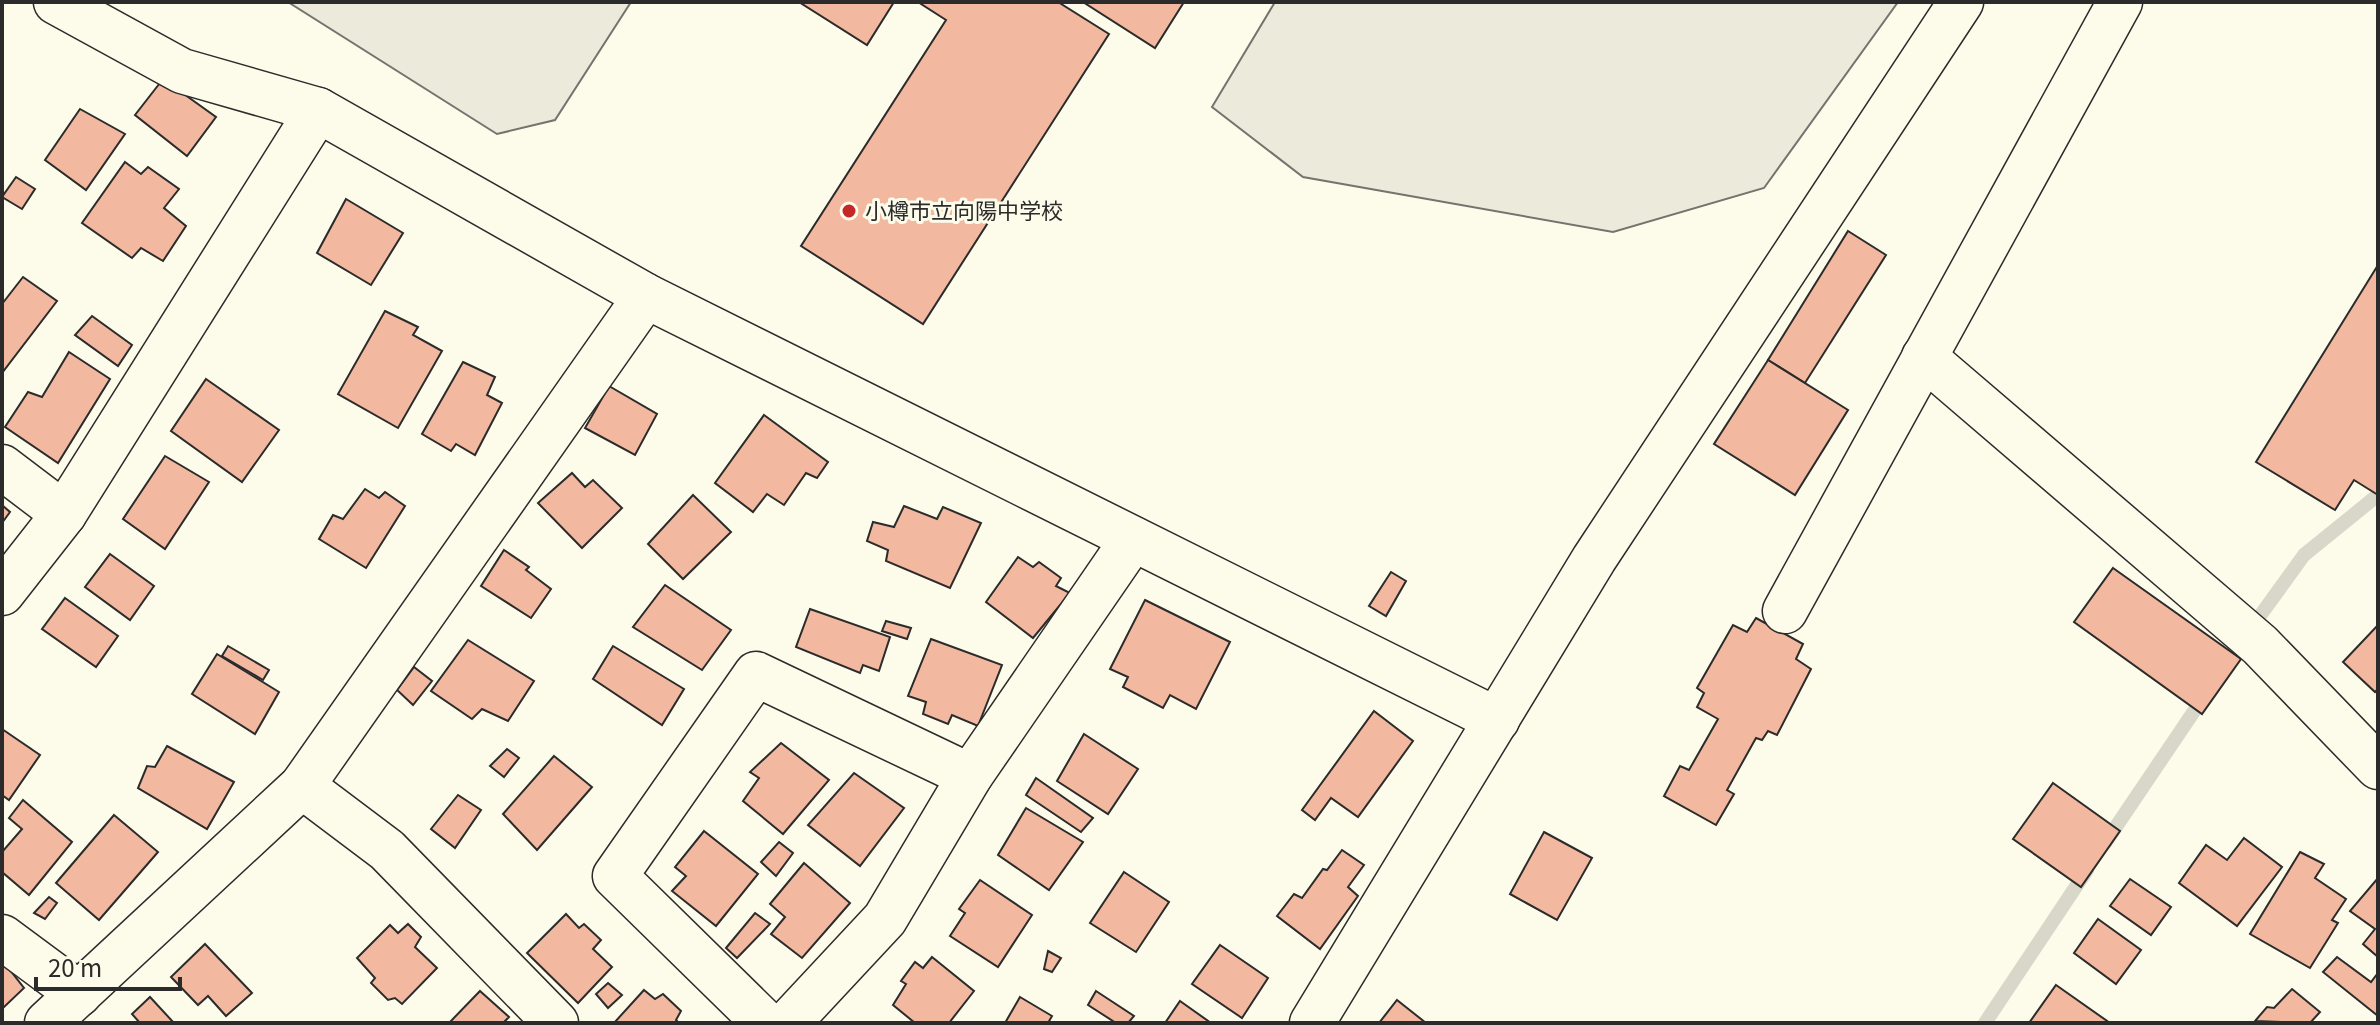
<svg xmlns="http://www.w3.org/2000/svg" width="2380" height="1025" font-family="Georgia,'Noto Sans JP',serif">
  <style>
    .green { fill: #ecebdb; stroke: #74746e; stroke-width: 2 }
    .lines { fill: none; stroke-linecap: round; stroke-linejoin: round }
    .stream { stroke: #d8d7c9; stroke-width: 14 }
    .building { fill: #f2b8a0; stroke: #2b2b2b; stroke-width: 2 }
    .minor-casing { stroke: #2b2b2b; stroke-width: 47 }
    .minor { stroke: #fdfbea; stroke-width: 44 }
    .poi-dot { fill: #c62828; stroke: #fdfbea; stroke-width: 3 }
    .labels { text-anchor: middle; stroke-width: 6; stroke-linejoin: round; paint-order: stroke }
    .poi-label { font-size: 22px; fill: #2b2b2b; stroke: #fdfbea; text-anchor: start }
  </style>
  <rect width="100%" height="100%" fill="#fdfbea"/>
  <g class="green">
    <path d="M288,2h343l-76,118 -58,14z"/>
    <path d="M1275,2h623l-134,186 -151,44 -310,-55 -91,-70z"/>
  </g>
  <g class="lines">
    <g class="stream">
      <path d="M2249,631l55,-76 74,-60"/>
      <path d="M2105,843l100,-148"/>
      <path d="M1985,1023l102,-153"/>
    </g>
  </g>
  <g class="building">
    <path d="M799,2h95l-27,43z"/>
    <path d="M918,2h140l51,32 -186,290 -122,-78 145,-226z"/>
    <path d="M1083,2h101l-29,46z"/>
    <path d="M163,79l53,38 -29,39 -52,-41z"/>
    <path d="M80,109l45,25 -39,56 -41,-30z"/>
    <path d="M125,162l16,12 7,-7 31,22 -15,19 22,18 -23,35 -22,-13 -9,10 -50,-35z"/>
    <path d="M16,177l19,12 -13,20 -20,-12z"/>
    <path d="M346,199l57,34 -32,52 -54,-32z"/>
    <path d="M1848,231l38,24 -81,128 -37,-23z"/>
    <path d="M2378,265v230l-24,-15 -19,30 -79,-48z"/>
    <path d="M23,277l34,24 -55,72v-69z"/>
    <path d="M385,311l33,16 -5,8 29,16 -44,77 -60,-34z"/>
    <path d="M92,316l40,29 -14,21 -43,-31z"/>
    <path d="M69,352l41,27 -52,84 -53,-36 23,-35 14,5z"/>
    <path d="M1768,360l80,50 -53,85 -81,-51z"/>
    <path d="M463,362l32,15 -8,18 15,8 -27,52 -19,-11 -5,7 -29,-17z"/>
    <path d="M206,379l73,51 -37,52 -71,-51z"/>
    <path d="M609,386l48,28 -22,41 -50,-27z"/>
    <path d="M764,415l64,47 -11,16 -11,-5 -22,32 -17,-11 -14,18 -38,-29z"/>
    <path d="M165,456l44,26 -44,67 -42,-30z"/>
    <path d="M572,473l13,14 8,-7 29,28 -40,40 -44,-45z"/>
    <path d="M365,489l14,9 6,-6 20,14 -39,62 -47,-29 14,-24 10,4z"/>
    <path d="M693,495l38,37 -48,47 -35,-35z"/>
    <path d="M2,505l8,7 -8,11z"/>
    <path d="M904,506l33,13 6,-12 38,16 -31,65 -64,-27 2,-11 -21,-9 6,-19 21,5z"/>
    <path d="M504,550l25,17 -3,3 25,19 -20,29 -50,-32z"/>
    <path d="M110,554l44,32 -24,34 -45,-33z"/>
    <path d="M1018,557l15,10 6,-5 22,16 -5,8 14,7 -37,45 -47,-36z"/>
    <path d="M2113,568l128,91 -39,55 -128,-92z"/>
    <path d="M1391,572l15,9 -20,35 -17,-10z"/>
    <path d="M665,585l66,45 -29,40 -69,-43z"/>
    <path d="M65,598l53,38 -22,31 -54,-38z"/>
    <path d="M1145,600l85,42 -34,67 -26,-14 -7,13 -40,-21 5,-10 -18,-8z"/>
    <path d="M810,609l80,28 -11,34 -16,-6 -3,8 -64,-26z"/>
    <path d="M1756,618l47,26 -7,15 15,10 -34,66 -9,-4 -6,9 -6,-2 -29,52 7,4 -18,31 -52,-29 16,-30 9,4 29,-51 -21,-12 7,-14 -7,-5 36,-63 14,7z"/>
    <path d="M886,621l25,7 -4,11 -25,-8z"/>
    <path d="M2378,625v64l-3,3 -32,-30z"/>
    <path d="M931,639l71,26 -24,61 -26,-11 -4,9 -25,-10 3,-12 -18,-6z"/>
    <path d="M468,640l66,41 -26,40 -26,-12 -10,10 -41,-28z"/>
    <path d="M228,646l41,24 -6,10 -41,-24z"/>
    <path d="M613,646l71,43 -22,36 -69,-46z"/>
    <path d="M217,654l62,38 -24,42 -63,-40z"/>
    <path d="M414,667l18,14 -19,24 -16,-15z"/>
    <path d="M1374,711l39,30 -55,76 -27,-19 -16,22 -13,-10z"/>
    <path d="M2,729l38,26 -31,45 -7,-5z"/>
    <path d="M1084,734l54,35 -30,45 -51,-33z"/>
    <path d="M781,743l48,37 -46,54 -40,-33 16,-23 -9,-6z"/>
    <path d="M167,746l67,36 -27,47 -69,-41 9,-22 8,1z"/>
    <path d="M507,749l12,9 -15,19 -14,-11z"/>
    <path d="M554,756l38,31 -55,63 -34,-36z"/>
    <path d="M854,773l50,35 -44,58 -52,-41z"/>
    <path d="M1036,778l57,40 -12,14 -55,-37z"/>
    <path d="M2053,783l67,48 -39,56 -68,-48z"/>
    <path d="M458,795l23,15 -26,38 -24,-19z"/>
    <path d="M23,800l49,42 -43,53 -27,-23v-20l20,-23 -13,-11z"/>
    <path d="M1026,808l57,34 -34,48 -51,-35z"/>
    <path d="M114,815l44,37 -59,68 -43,-37z"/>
    <path d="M704,831l54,43 -42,52 -44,-35 14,-15 -11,-9z"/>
    <path d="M1544,832l48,26 -35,62 -47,-26z"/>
    <path d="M2244,838l38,29 -45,59 -58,-43 27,-38 21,15z"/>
    <path d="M779,842l14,11 -17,23 -15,-14z"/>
    <path d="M1342,850l22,15 -16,22 10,9 -38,53 -43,-33 17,-22 8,4 21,-29 4,1z"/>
    <path d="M2300,852l24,12 -9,14 31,21 -14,21 6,3 -28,45 -60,-34z"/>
    <path d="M804,863l46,40 -48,55 -31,-24 14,-17 -15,-13z"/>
    <path d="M1124,872l45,30 -33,50 -46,-29z"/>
    <path d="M2378,878v79l-15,-13 12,-15 -25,-18z"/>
    <path d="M2130,879l41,28 -20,28 -41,-29z"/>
    <path d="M980,880l52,35 -34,52 -48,-31 15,-23 -6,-4z"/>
    <path d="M49,897l8,6 -12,16 -11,-6z"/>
    <path d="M755,913l15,11 -33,34 -11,-10z"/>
    <path d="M566,914l13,14 5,-4 17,16 -8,9 19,18 -34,36 -51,-50z"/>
    <path d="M2098,919l43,31 -25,34 -42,-31z"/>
    <path d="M408,924l13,13 -6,10 22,21 -35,36 -7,-6 -7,2 -17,-17 4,-5 -18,-20 33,-33 8,8z"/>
    <path d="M205,944l47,49 -26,23 -18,-20 -10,9 -27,-28z"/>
    <path d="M1220,945l48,33 -26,40 -50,-34z"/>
    <path d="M1048,951l13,7 -9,14 -8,-3z"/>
    <path d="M932,957l42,34 -25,32h-34l-22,-18 13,-21 -5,-3 14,-19 8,6z"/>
    <path d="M2337,957l34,25 7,-9v43l-55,-44z"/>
    <path d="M2,960l22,28 -22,21z"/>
    <path d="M608,983l14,12 -14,13 -12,-14z"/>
    <path d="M2056,985l54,38h-81z"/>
    <path d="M2292,989l28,23 -10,11 -55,-2 12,-14 7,1z"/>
    <path d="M644,990l11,9 8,-5 18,17 -5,9 3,3h-65z"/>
    <path d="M480,991l29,26 -6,6h-54z"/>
    <path d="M1096,991l38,25 -6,7h-12l-28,-18z"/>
    <path d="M150,997l24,26h-34l-8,-9z"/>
    <path d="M1020,997l32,19 -4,7h-43z"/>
    <path d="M1397,1000l29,23h-47z"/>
    <path d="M1180,1001l31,22h-46z"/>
  </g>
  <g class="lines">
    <g class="minor-casing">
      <g id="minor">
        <path d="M56,2l126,69 136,39 328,186 851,424"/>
        <path d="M1924,357l336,288 118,122"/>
        <path d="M2,467l62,47"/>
        <path d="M2,593l62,-79 254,-404"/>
        <path d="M1785,611l335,-609"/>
        <path d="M302,786l85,64 169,173"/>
        <path d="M2,937l77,57"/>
        <path d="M47,1023l255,-237 344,-490"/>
        <path d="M765,1023l-150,-147 141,-202 214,102"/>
        <path d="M788,1023l97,-104 85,-143 163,-237"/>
        <path d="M1312,1023l282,-464 367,-557"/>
      </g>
    </g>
    <use href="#minor" class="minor"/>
  </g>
  <circle class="poi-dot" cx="849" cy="211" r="8"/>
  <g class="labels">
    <g class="poi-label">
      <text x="865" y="219">小樽市立向陽中学校</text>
    </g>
  </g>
  <rect width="2380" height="1025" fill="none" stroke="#2b2b2b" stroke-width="8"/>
  <path d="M36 977v12h144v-12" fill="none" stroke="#2b2b2b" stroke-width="4"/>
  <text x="48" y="977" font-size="24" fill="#2b2b2b" stroke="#fdfbea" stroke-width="6" paint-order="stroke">20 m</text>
</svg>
